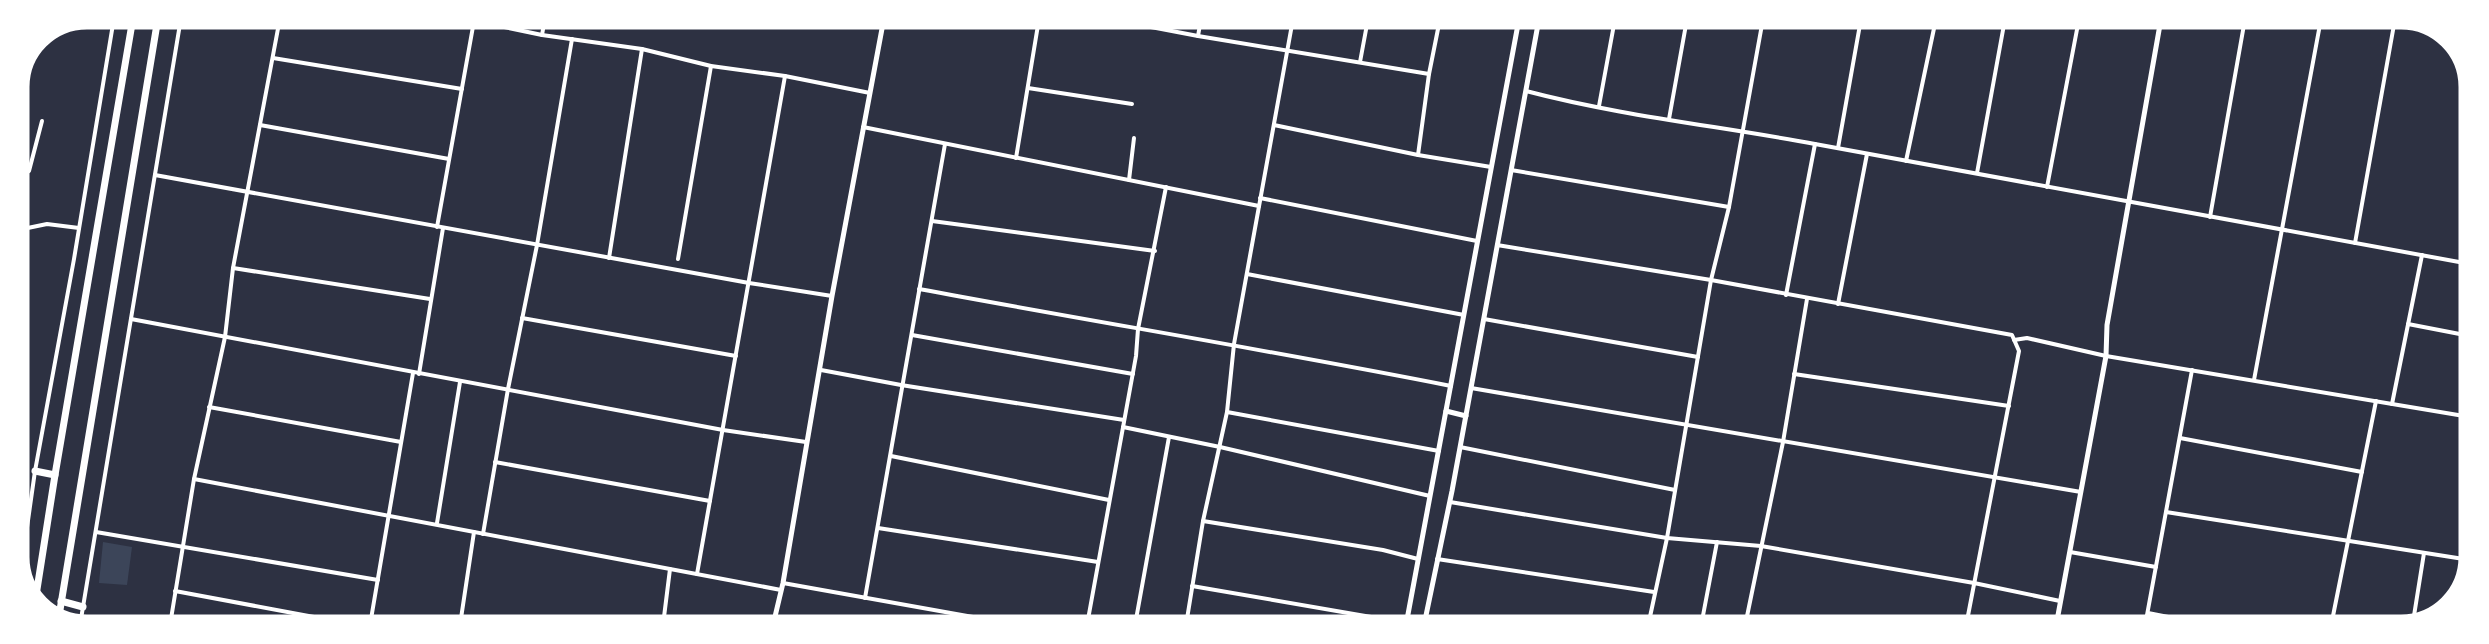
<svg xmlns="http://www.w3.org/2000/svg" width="2489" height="644" font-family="'PT Sans Narrow',sans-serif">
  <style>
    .green { fill: #3c4559 }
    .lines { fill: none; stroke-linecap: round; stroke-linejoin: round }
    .minor { stroke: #fff; stroke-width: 4 }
    .tertiary { stroke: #fff; stroke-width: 5 }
    .trunk { stroke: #fff; stroke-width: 7 }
    .rim { fill: none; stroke: #fff; stroke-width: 3 }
  </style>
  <rect width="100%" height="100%" fill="#2d3142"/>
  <path class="green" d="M103,542l29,5 -5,38 -28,-2z"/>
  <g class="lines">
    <g class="minor">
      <path d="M461,18l81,17 100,14 69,17 74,10 85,17"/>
      <path d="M1109,19l89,17 231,38"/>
      <path d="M542,35l3,-17"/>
      <path d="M1198,36l3,-17"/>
      <path d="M273,58l189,31"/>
      <path d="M1360,62l8,-43"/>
      <path d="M1028,88l104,16"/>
      <path d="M1526,91c95,25 193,35 289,53 219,41 437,81 655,120"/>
      <path d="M1599,106l16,-87"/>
      <path d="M1669,119l18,-100"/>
      <path d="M260,125l189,34"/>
      <path d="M1274,125l144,30 73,12"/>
      <path d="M863,127l396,79"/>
      <path d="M1838,148l23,-129"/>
      <path d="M1418,155l11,-81 11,-55"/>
      <path d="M1016,158l23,-139"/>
      <path d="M1906,161l30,-142"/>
      <path d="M1511,170l218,37"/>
      <path d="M1977,173l28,-154"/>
      <path d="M18,175l11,-4 13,-50"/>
      <path d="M155,175l594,108 83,13"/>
      <path d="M1129,180l5,-42"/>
      <path d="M2047,187l32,-168"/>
      <path d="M1260,198l217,43"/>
      <path d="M2210,217l35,-198"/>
      <path d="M932,221l223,30"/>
      <path d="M437,227l37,-206"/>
      <path d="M18,230l29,-6 32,4"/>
      <path d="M2355,243l40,-224"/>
      <path d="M1497,245l214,35 301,55 7,16 -53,275"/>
      <path d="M609,258l33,-209"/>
      <path d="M678,259l33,-193"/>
      <path d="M2466,263l4,-23"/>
      <path d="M233,268l197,31"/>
      <path d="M1247,274l217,41"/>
      <path d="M919,289c177,33 355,62 532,97"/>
      <path d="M1786,295l29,-151"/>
      <path d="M1838,304l29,-150"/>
      <path d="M522,318l214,38"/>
      <path d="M131,319l592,111 83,12"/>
      <path d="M1484,319l214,38"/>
      <path d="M2408,324l62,12"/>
      <path d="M912,335l221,39"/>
      <path d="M2014,340l13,-2 79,18 364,61"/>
      <path d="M821,370l80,15 223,35"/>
      <path d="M419,374l24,-146"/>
      <path d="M1794,374l215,32"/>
      <path d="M2254,380l67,-361"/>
      <path d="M1471,388l610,104"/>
      <path d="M2392,404l30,-149"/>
      <path d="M209,407l192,35"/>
      <path d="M1227,412l212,39"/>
      <path d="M1123,427l97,20 210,49"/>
      <path d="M2180,438l182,34"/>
      <path d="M1460,447l215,43"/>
      <path d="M891,456l218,44"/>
      <path d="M495,462l215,39"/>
      <path d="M194,479l587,111"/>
      <path d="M1450,502l217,36 94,8 213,37 86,18"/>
      <path d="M2166,512l304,48"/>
      <path d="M1203,521l180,29 35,9"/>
      <path d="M437,523l23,-141"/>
      <path d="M878,528l220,34"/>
      <path d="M96,532l282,48"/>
      <path d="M483,534l25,-145 29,-144 35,-206"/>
      <path d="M2070,552l86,15"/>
      <path d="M1437,559l217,33"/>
      <path d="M21,570l14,-99 39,-212 40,-241"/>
      <path d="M697,574l88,-498"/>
      <path d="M2463,581l7,-35"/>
      <path d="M783,583l235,42"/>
      <path d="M1192,586l214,37"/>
      <path d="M175,591l182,34"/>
      <path d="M865,598l80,-454"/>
      <path d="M2148,613l66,13"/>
      <path d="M1747,617l54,9"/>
      <path d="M2413,622l11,-69"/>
      <path d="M80,625l101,-607"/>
      <path d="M170,625l24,-146 31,-142 8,-69 47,-250"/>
      <path d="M370,625l43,-252"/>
      <path d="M460,625l14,-93"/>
      <path d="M663,625l7,-56"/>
      <path d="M1087,625l49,-269 2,-27 28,-142"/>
      <path d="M1135,625l34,-188"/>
      <path d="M1186,625l17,-104 24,-109 7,-68 59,-325"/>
      <path d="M1648,626l19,-88 44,-258 18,-73 34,-188"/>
      <path d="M1701,626l16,-84"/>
      <path d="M1745,626l38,-184 24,-143"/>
      <path d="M2145,626l47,-256"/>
      <path d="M2331,626l45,-225"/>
    </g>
    <g class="tertiary">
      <path d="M1446,411l20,5"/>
      <path d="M773,625l10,-42 49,-287 52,-278"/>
      <path d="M1406,625l113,-606"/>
      <path d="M1424,625l28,-134 87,-472"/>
      <path d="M2056,626l50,-270 1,-31 54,-306"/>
    </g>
    <g class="trunk">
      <path d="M35,471l20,4"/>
      <path d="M61,601l22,6"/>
      <path d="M35,602l20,-127 78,-457"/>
      <path d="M59,616l99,-598"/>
    </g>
  </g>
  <path d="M0 0H2489V644H0ZM87 28H2401A59 59 0 0 1 2460 87V557A59 59 0 0 1 2401 616H87A59 59 0 0 1 28 557V87A59 59 0 0 1 87 28Z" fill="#fff" fill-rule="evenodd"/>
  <path class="rim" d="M87 28H2401A59 59 0 0 1 2460 87V557A59 59 0 0 1 2401 616H87A59 59 0 0 1 28 557V87A59 59 0 0 1 87 28Z"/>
</svg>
